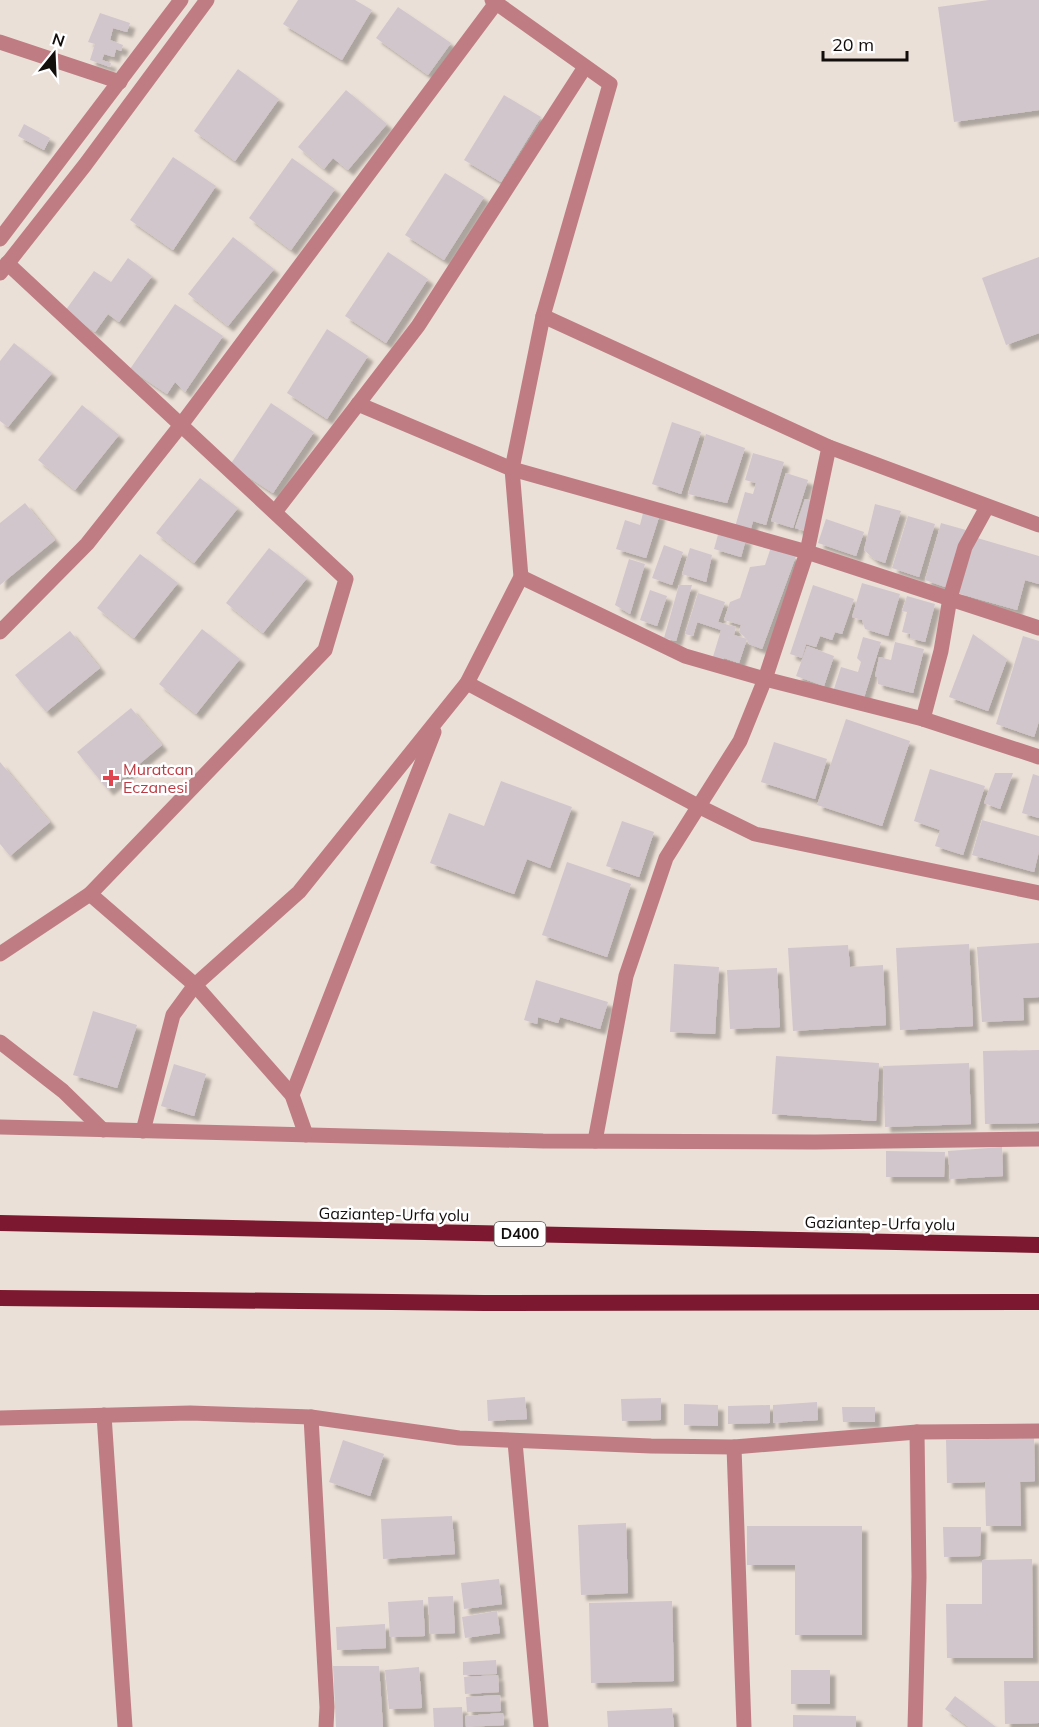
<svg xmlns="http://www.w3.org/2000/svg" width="1039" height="1727" font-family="Mulish,sans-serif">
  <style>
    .building { fill: #d2c6cd; filter: url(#shadow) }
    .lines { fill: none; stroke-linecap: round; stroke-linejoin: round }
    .minor { stroke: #bf7d83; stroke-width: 15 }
    .tertiary { stroke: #bf7d83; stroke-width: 15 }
    .trunk { stroke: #7c182f; stroke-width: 16 }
    .health-dot { fill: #e0444e; stroke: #fff; stroke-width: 2 }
    .labels { text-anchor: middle; stroke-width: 5; stroke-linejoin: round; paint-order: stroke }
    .shield { fill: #fff; stroke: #595655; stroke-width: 1.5 }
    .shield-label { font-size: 15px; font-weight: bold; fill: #120e0c }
    .health-label { font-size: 16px; fill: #be3a42; stroke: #fff; text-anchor: start }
    .street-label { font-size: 16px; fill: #120e0c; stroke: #fff }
  </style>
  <defs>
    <filter id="shadow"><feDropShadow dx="5.5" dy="5.5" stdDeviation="1.5" flood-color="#0004"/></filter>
  </defs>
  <rect width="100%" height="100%" fill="#ebe0d7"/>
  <g class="building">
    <path d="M298,0h57l17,10 -30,50 -59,-36z"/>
    <path d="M989,0h50v110l-85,12 -16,-115z"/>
    <path d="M398,7l53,36 -23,32 -52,-37z"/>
    <path d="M100,13l30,10 -3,9 -14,-4 -3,12 13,5 -2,6 -5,-2 -2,8 -10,-3 -2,6 9,3 -1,4 -20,-7 5,-16 -7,-2z"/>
    <path d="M238,69l41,30 -44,62 -41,-30z"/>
    <path d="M346,90l41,34 -39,46 -15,-12 -9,11 -26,-22z"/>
    <path d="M504,95l37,22 -40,65 -37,-22z"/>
    <path d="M24,124l26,14 -6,12 -26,-14z"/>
    <path d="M173,157l43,29 -43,64 -43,-30z"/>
    <path d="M292,158l43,31 -44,61 -42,-32z"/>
    <path d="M445,173l39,24 -40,63 -39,-25z"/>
    <path d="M233,237l41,32 -46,57 -40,-32z"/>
    <path d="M388,252l40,27 -42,64 -41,-27z"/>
    <path d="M1039,257v76l-33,12 -24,-67z"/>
    <path d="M128,258l24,18 -33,46 -11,-8 -13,18 -30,-21 29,-40 17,11z"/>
    <path d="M175,304l48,32 -38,56 -10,-10 -8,12 -37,-25z"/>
    <path d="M327,329l41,27 -41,63 -40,-26z"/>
    <path d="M14,343l38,30 -44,54 -8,-6v-60z"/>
    <path d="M271,403l43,29 -41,61 -43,-28z"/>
    <path d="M82,405l37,30 -44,55 -37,-30z"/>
    <path d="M672,422l29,10 -20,62 -29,-10z"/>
    <path d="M706,434l39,14 -18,55 -39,-9z"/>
    <path d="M753,453l31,9 -18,63 -13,-4 -3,11 -15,-5 10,-35 8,2 3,-11 -11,-3z"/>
    <path d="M786,473l22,7 -15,48 -22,-7z"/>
    <path d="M200,478l38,30 -44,55 -38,-30z"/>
    <path d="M805,499l10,3 -9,29 -11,-3z"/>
    <path d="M25,503l30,37 -55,45v-62z"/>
    <path d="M875,504l26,7 -16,52 -11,-4 -10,-9z"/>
    <path d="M644,509l16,5 -14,44 -30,-9 9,-29 15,5z"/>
    <path d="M908,516l27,8 -16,53 -27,-9z"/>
    <path d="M826,519l38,13 -8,24 -38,-13z"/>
    <path d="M941,523l25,7 -18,58 -23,-8z"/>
    <path d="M719,531l27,8 -5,18 -27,-8z"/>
    <path d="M974,537l65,19v28l-14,-4 -8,30 -60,-17z"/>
    <path d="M664,545l19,7 -11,33 -20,-7z"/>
    <path d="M771,547l25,9 -34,93 -13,-5 -2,-5 -8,-7 2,-7 -17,-5 6,-18 10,-4 10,-31 15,-2z"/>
    <path d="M269,548l38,30 -44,55 -37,-30z"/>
    <path d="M690,548l22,7 -6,27 -24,-8z"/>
    <path d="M140,554l38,29 -44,55 -37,-30z"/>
    <path d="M629,559l16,5 -15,50 -15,-9z"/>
    <path d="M862,583l38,11 -12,42 -23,-7 -3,-9 -10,-3z"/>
    <path d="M679,585h13l-16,56 -12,-3z"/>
    <path d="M813,585l41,14 -12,35 -7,-2 -3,8 -12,-4 -4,11 -10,-3 -4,14 -12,-4z"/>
    <path d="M650,590l17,6 -10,30 -17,-6z"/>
    <path d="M698,593l27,9 -7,20 18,5 -2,8 13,4 -8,24 -15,-5 -2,6 -10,-4 9,-30 -24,-8 -4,14 -8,-2z"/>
    <path d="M907,596l28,8 -10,38 -15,-4v-4l-8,-2 5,-20 -5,-1z"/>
    <path d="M202,629l38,30 -44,55 -37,-30z"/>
    <path d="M70,631l30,37 -54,44 -31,-37z"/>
    <path d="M973,634l34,25 -19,52 -39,-14z"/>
    <path d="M1023,636l16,5v80l-5,16 -38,-13z"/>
    <path d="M863,637l18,5 -18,59 -30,-9 8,-25 17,5 3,-10 -4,-4z"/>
    <path d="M895,642l29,7 -11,44 -35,-9 -1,-7 -2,-1 4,-19 12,3z"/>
    <path d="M807,646l27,10 -10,30 -28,-10z"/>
    <path d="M131,708l31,37 -54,45 -31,-38z"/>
    <path d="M846,719l64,22 -28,85 -65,-21z"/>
    <path d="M774,742l53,17 -12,40 -54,-17z"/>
    <path d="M0,762l50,60 -40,34 -10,-12z"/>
    <path d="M930,769l55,17 -22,69 -28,-9 5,-16 -26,-9z"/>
    <path d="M995,773h18l-13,36 -16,-6z"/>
    <path d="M1033,774l6,2v42l-17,-5z"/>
    <path d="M501,781l71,26 -22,61 -23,-9 -13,35 -84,-31 19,-50 35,13z"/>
    <path d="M982,820l57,16v15l-5,21 -62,-17z"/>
    <path d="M622,821l32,11 -15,45 -33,-11z"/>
    <path d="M567,862l64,22 -24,73 -65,-22z"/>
    <path d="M1039,943v54l-16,1 1,22 -42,2 -5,-75z"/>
    <path d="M969,944l4,82 -73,4 -4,-82z"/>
    <path d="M848,945l2,22 33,-2 3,60 -93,6 -5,-83z"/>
    <path d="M674,964l45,3 -4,67 -45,-2z"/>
    <path d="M777,968l3,59 -50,2 -3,-59z"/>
    <path d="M536,980l72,22 -8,27 -40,-12 -2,6 -20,-6 -1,7 -13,-4z"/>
    <path d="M93,1011l44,14 -20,63 -44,-13z"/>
    <path d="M1039,1050v73l-54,1 -2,-73z"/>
    <path d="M776,1056l103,7 -3,58 -104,-7z"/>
    <path d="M969,1063l2,61 -86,3 -2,-61z"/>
    <path d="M174,1064l32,10 -12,42 -33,-10z"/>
    <path d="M1002,1147l1,29 -53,3 -2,-28z"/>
    <path d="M886,1151l59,1 -1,25h-58z"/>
    <path d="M525,1397l2,22 -39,2 -1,-21z"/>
    <path d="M661,1398v22l-39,1 -1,-22z"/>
    <path d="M817,1402l1,18 -45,3v-18z"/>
    <path d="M684,1404l34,1v21l-34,-1z"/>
    <path d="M770,1405v18l-42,1v-18z"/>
    <path d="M842,1407h33v15h-32z"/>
    <path d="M1034,1438l1,43 -15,1 1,44h-35l-1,-44 -38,1 -1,-43z"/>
    <path d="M343,1440l41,14 -14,42 -41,-14z"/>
    <path d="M452,1516l3,38 -72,5 -2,-40z"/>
    <path d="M626,1523l2,70 -47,2 -3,-70z"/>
    <path d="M747,1526h115v109h-67v-70h-48z"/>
    <path d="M943,1527h38l-1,29 -36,1z"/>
    <path d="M1032,1559l1,99h-86l-1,-54h36v-44z"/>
    <path d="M499,1579l3,25 -38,5 -3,-26z"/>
    <path d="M453,1596l2,37 -25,1 -2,-37z"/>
    <path d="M423,1600l2,36 -35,1 -2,-35z"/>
    <path d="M672,1601l2,80 -83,2 -2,-80z"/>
    <path d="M497,1611l3,22 -35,5 -3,-21z"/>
    <path d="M385,1624l1,24 -49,2 -1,-23z"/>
    <path d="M496,1660l1,14 -34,1v-13z"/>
    <path d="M333,1666h46l4,61h-47z"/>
    <path d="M419,1667l3,41 -33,1 -4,-39z"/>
    <rect x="791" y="1670" width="39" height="34"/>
    <path d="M498,1675l1,17 -34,2 -1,-17z"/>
    <path d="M1004,1681h35v42l-34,1z"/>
    <path d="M500,1695l1,16 -34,1 -1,-15z"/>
    <path d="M955,1696l41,31h-27l-24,-18z"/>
    <path d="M462,1707l1,20h-29l-1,-19z"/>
    <path d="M672,1708l2,19h-66l-1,-16z"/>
    <path d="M503,1713l1,12 -38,2 -1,-11z"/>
    <path d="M793,1715l63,1v11h-63z"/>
  </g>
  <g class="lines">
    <g class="minor">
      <path d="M0,42l120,40"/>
      <path d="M543,316l286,131 210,78"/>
      <path d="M358,404l154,65 295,83 232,76"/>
      <path d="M275,512l143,-186 167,-259"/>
      <path d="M521,577l164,79 80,23 158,40 116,38"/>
      <path d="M0,632l87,-88 94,-119 315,-422"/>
      <path d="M467,683l233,124 55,27 284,59"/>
      <path d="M923,719l18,-68 9,-53 15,-51 22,-40"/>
      <path d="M90,894l105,91 97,110 14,40"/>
      <path d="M0,954l90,-60 235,-244 21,-71 -339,-316"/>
      <path d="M0,1042l63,49 40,39"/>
      <path d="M292,1095l142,-363"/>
      <path d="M0,1127l543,14 272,1 224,-3"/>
      <path d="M143,1131l30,-116 22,-30 104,-93 168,-209 54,-106 -9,-108 31,-153 67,-232 -118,-84"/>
      <path d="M595,1141l31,-165 40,-118 74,-117 25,-62 42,-127 22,-105"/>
      <path d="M104,1415l21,312"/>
      <path d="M311,1417l16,290 -1,20"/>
      <path d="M0,1418l190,-5 121,4 148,21 192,8 83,1 183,-15 122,-1"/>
      <path d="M515,1442l26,285"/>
      <path d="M734,1447l10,280"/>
      <path d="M915,1727l4,-150 -2,-145"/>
    </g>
    <g class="tertiary">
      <path d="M0,239l181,-239"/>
      <path d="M0,273l85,-108 122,-165"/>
    </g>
    <g class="trunk">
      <path d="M0,1223l1039,22"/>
      <path d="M0,1298l484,5 555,-1"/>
    </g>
  </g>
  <path class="health-dot" d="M108 769h6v6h6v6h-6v6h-6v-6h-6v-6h6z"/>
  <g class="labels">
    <rect class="shield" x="494.5" y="1222" width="51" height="24" rx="4.5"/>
    <g class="shield-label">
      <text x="520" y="1239">D400</text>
    </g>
    <g class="health-label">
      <text x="123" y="775">Muratcan<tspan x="123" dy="18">Eczanesi</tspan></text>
    </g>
    <g class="street-label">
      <text transform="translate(394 1214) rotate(1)" y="6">Gaziantep-Urfa yolu</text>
      <text transform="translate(880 1223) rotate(1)" y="6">Gaziantep-Urfa yolu</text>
    </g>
  </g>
  <g transform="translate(54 54) rotate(18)" stroke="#ffffff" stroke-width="4.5" paint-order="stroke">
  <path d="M0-4.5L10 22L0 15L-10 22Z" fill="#120e0c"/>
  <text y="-9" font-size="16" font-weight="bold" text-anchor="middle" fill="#120e0c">N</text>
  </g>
  <path d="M823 51v9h84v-9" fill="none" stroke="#120e0c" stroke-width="3"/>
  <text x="832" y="51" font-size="18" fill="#120e0c" stroke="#ffffff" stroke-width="4.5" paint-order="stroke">20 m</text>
</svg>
